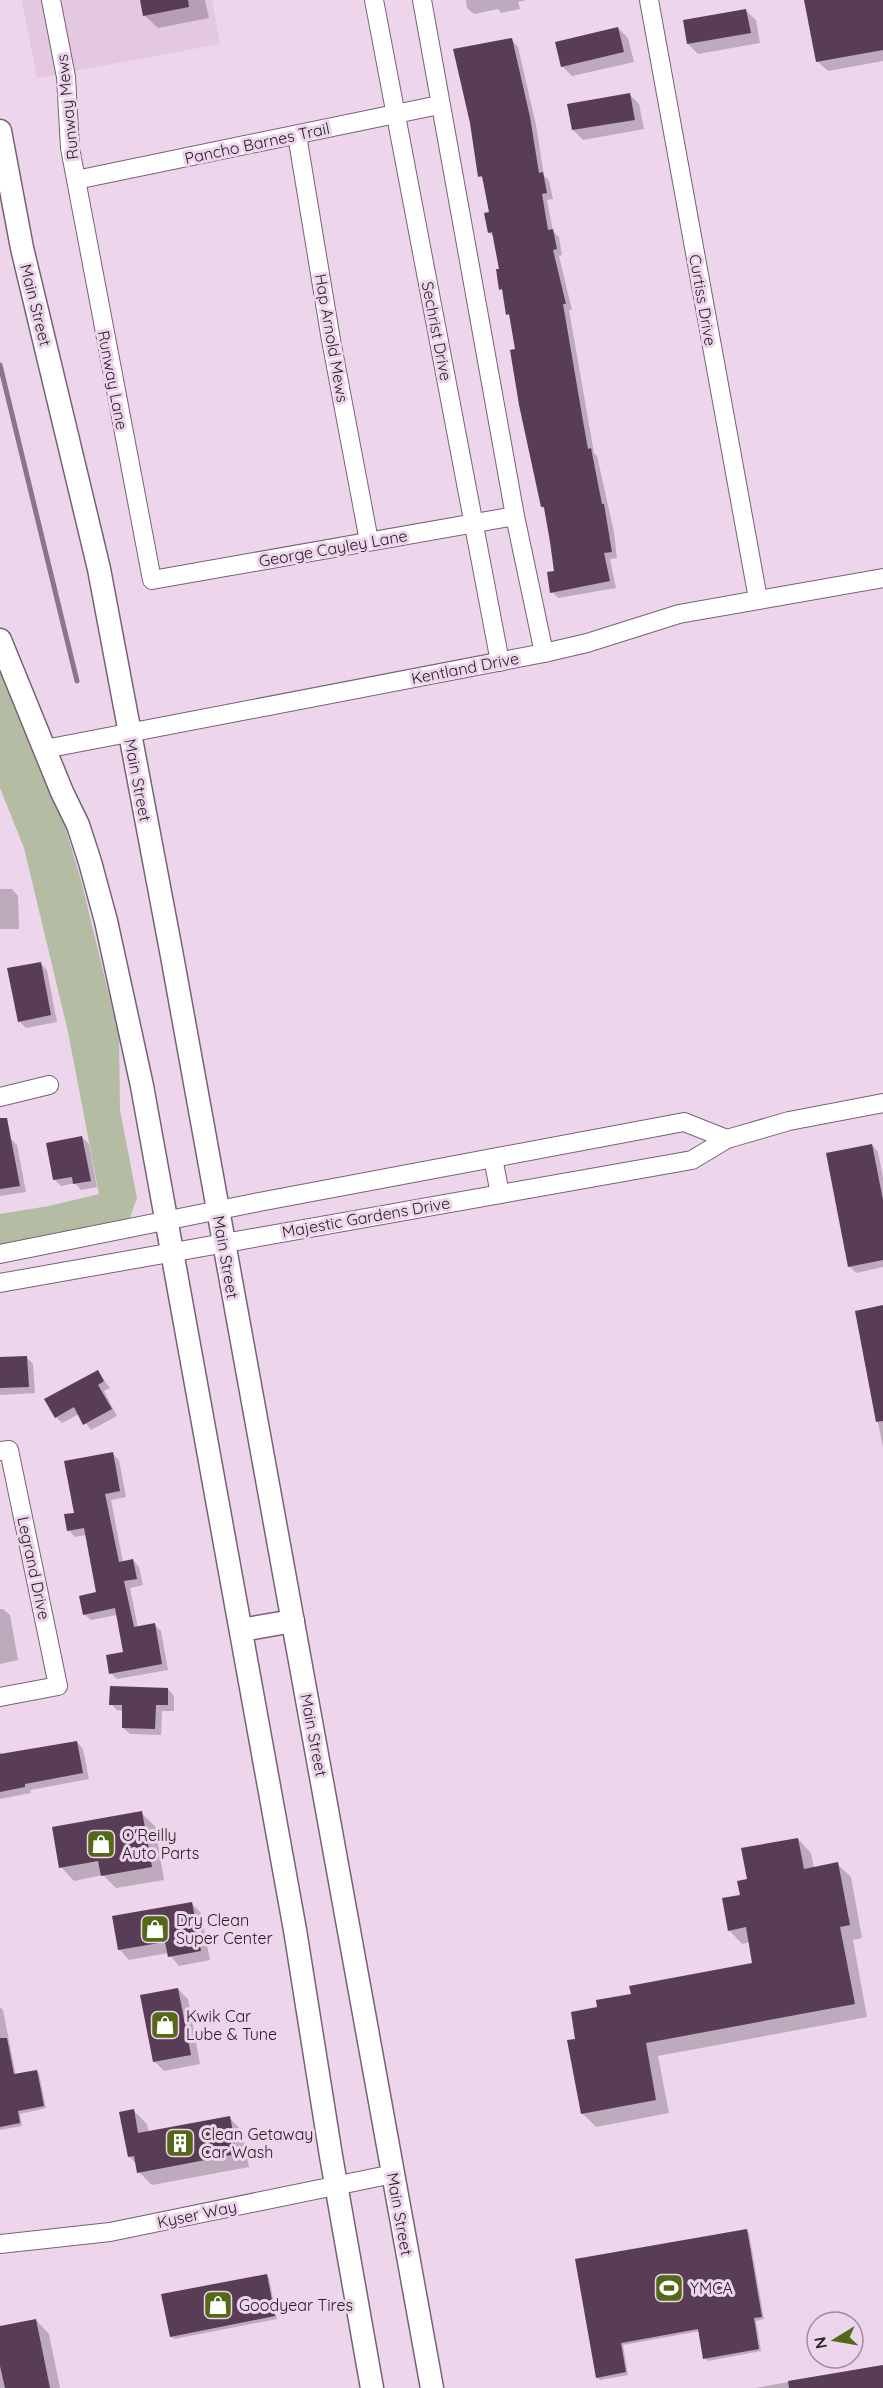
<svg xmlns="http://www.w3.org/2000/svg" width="883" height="2388" font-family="Quicksand,sans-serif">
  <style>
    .built { fill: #e4c7e1 }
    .green { fill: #b4bda3 }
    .shadow { fill: #0003 }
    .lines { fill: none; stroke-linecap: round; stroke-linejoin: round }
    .stream { stroke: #8d748b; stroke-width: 5 }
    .building { fill: #593d56 }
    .minor-casing { stroke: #776275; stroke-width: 20 }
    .major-casing { stroke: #776275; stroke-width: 25 }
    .minor { stroke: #fff; stroke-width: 18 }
    .major { stroke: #fff; stroke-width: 22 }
    .labels { text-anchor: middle; stroke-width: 6; stroke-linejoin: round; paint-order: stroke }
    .street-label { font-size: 16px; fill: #292028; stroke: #edd5eb }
    .poi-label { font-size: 16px; fill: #292028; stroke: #edd5eb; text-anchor: start }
  </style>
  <rect width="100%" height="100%" fill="#edd5eb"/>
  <path class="built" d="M22,0h190l8,44 -183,34z"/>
  <path class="green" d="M0,657l54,133 27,90 38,156 1,74 17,88 -9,25 -128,23v-32l49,-8 50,-12 -31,-162 -44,-184 -24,-60z"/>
  <g class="shadow">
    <path d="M141,0h64l4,18 -51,10 -14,-13z"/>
    <path d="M466,0h60l-8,2 2,7 -19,4 -3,-4 -24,5 -7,-6z"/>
    <path d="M806,0h77v61l-55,10 -11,-10z"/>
    <path d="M745,10l11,10 4,23 -62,11 -10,-10z"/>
    <path d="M618,28l10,10 6,24 -62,14 -10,-10z"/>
    <path d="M512,40l6,7 18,78 8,51 5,4 4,19 -6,1 6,31 6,6 3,18 -3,1 13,54h-3l25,143 3,3 17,76 3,26 -7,1 6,29 -58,10 -6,-6 4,-20 -5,-30 -19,-87 -21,-138 -3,-3 -4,-22 -3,-3v-19l-6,-32 -6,-6 2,-19 -6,-32 -5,-5z"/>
    <path d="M629,94l10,10 5,25 -61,11 -10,-10z"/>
    <path d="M0,889h12l6,7 1,33h-19z"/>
    <path d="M41,964l6,6 10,52 -31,6 -7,-7z"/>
    <path d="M82,1137l7,7 8,43 -16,3 -6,-7 -14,3 -6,-6z"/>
    <path d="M10,1138l7,7 9,47 -26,4v-56z"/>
    <path d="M872,1145l6,7 5,26v89l-27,6 -7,-7z"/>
    <path d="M883,1307v141l-26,-136z"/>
    <path d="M27,1358l6,6 2,29 -35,2v-36z"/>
    <path d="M98,1372l12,16 -6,3 13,25 -26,14 -12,-16 -17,9 -6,-6z"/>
    <path d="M112,1453l7,7 7,37 -15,3 12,62 10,-2 6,7 4,18 -13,3 8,40 17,-3 6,6 7,39 -51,9 -6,-6 14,-20 -8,-38 -26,5 -7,-6 14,-20 -12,-59 -11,2 -6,-7 6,-16z"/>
    <path d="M0,1609h3l7,6 8,45 -18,4z"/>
    <path d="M168,1689l6,7v15h-12l-1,24 -31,-1 -7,-7 1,-16 -7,-1 -6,-6z"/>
    <path d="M77,1742l6,7 6,30 -59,11 1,3 -31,6v-49l1,6z"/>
    <path d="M141,1813l14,13 9,54 -48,8 -13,-13 -29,6 -13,-14z"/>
    <path d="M798,1839l13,14 3,15 23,-4 14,13 11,61 -9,2 14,77 -209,39 11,57 -73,14 -13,-13 -6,-74 22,-32 33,-13 122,-31 -4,-22 -8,2 -13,-14 20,-49z"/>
    <path d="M191,1903l10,10 9,47 -31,6 -11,-13 -39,7 -10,-11z"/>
    <path d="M178,1989l10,10 12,65 -36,7 -10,-10z"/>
    <path d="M0,2007l3,3 13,66 21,-5 2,3 7,34 -26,6 2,12 -22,4z"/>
    <path d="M134,2111l13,13 2,9 80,-16 13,14 7,36 -97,18 -13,-13 -2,-7 -8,-9z"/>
    <path d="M746,2230l3,3 15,86 -8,2 5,30 -53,10 -3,-3 -5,-27 -77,14 5,30 -28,5 -3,-3 -20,-117z"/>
    <path d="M267,2275l2,3 8,41 -103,20 -3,-3z"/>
    <path d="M36,2320l13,14 11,54h-60v-60z"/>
    <path d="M883,2365v23h-128z"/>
  </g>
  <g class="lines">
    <path class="stream" d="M0,365l77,316"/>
  </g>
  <g class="building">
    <path d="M140,0h48l1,7 -46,9z"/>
    <path d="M804,0h79v50l-67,12z"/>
    <path d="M746,9l5,24 -64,11 -4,-24z"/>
    <path d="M618,27l6,25 -63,15 -6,-25z"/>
    <path d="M512,38l18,79 9,56 4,-1 4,21 -5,1 6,36 5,-1 4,20 -4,1 13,54h-3l20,117 5,28 3,-1 11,56h2l8,48 -8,1 6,28 -60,12 -3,-21 7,-1 -4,-29 -6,-35h-3l-22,-102 -9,-55 5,-1 -6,-35 -3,1 -4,-26 -3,1 -3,-21h3l-7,-37 -4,1 -4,-20 5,-1 -7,-36 -4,1 -8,-54 -17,-74z"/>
    <path d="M630,93l5,27 -63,10 -5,-26z"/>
    <path d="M41,962l10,53 -33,7 -11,-54z"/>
    <path d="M0,1118h7l13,68 -20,3z"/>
    <path d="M82,1136l9,45 -18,3 -1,-7 -19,3 -7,-37z"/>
    <path d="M872,1144l11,56v60l-35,7 -22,-114z"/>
    <path d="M883,1305v116l-7,1 -21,-111z"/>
    <path d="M27,1356l2,31 -29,1v-31z"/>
    <path d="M98,1370l6,11 -6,4 14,24 -29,16 -9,-18 -19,11 -11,-19z"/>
    <path d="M113,1452l7,39 -15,3 14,68 14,-3 4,20 -13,2 10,46 21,-4 7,41 -53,10 -3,-19 17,-3 -8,-44 -32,7 -4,-19 17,-4 -12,-64 -17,3 -3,-17 10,-1 -10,-52z"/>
    <path d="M110,1686l58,2v17h-12l-1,24 -33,-1v-23h-13z"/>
    <path d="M77,1741l6,32 -58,11v3l-25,5v-38z"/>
    <path d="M142,1811l10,56 -51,9 -3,-15 -39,7 -7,-41z"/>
    <path d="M798,1838l6,31 34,-7 12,63 -10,2 15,77 -209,39 10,57 -75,14 -14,-74 8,-1 -4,-27 26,-5 -1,-7 35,-6 -2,-8 123,-23 -6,-36 -18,4 -6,-33 18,-3 -3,-14 10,-2 -6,-31z"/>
    <path d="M192,1902l9,49 -33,6 -3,-15 -47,8 -6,-34z"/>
    <path d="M178,1988l13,67 -38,7 -13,-67z"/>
    <path d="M0,2038h7l7,36 23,-4 7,36 -26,5 2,12 -20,4z"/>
    <path d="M134,2109l4,24 92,-17 7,38 -100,19 -3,-17 -6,1 -9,-45z"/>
    <path d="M747,2229l15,88 -8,1 5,31 -56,10 -5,-30 -77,14 5,29 -30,6 -21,-119z"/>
    <path d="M267,2274l8,42 -105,21 -9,-43z"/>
    <path d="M36,2319l14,69h-45l-5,-22v-40z"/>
    <path d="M883,2365v23h-94l-1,-7z"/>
  </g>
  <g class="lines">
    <g class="minor-casing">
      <g id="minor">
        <path d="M51,0l15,77 4,71 82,432 363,-64"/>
        <path d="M374,0l126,662"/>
        <path d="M422,0l93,516 29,137"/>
        <path d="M649,0l109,599"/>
        <path d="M297,135l34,205 38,201"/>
        <path d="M76,180l363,-75"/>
        <path d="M45,749l499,-96 43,-10 92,-29 204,-36"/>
        <path d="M0,1097l49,-12"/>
        <path d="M493,1158l7,36"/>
        <path d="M0,1254l259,-52 425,-80 43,17"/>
        <path d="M0,1283l692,-123 35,-21 62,-18 94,-18"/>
        <path d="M0,1451l9,-1 49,236 -58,11"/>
        <path d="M0,2244l110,-12 283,-58"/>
      </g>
    </g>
    <g class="major-casing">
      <g id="major">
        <path d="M0,131l22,117 77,321 73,387 260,1432"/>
        <path d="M0,640l62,152 16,33 12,37 16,59 36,165 153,844 36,226 41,232"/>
        <path d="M241,1630l52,-9"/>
      </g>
    </g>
    <use href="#minor" class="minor"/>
    <use href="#major" class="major"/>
  </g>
  <defs>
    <g id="shop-square" transform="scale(1.5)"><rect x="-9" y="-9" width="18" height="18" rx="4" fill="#536917" stroke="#edd5eb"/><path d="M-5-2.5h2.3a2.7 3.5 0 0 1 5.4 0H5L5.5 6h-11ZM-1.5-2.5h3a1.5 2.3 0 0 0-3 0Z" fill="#fff"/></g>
    <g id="building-square" transform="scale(1.5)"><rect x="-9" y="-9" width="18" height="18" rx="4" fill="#536917" stroke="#edd5eb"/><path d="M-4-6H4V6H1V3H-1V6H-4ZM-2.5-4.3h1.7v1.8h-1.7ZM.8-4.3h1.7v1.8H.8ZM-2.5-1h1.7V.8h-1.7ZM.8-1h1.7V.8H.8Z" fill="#fff"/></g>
    <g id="stadium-square" transform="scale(1.5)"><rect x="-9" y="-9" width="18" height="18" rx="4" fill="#536917" stroke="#edd5eb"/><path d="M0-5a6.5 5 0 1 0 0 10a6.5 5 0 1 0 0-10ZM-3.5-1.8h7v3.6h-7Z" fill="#fff"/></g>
  </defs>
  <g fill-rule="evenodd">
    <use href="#shop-square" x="101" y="1844"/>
    <use href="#shop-square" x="155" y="1929"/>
    <use href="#shop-square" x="165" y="2025"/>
    <use href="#building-square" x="180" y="2143"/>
    <use href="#stadium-square" x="669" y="2288"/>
    <use href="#shop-square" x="218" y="2305"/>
  </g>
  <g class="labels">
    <g class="street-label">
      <text transform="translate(67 107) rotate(-96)" y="6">Runway Mews</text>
      <text transform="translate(257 143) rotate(-12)" y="6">Pancho Barnes Trail</text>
      <text transform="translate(703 300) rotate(80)" y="6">Curtiss Drive</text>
      <text transform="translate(36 305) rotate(76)" y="6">Main Street</text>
      <text transform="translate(437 331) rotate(79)" y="6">Sechrist Drive</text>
      <text transform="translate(332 338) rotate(80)" y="6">Hap Arnold Mews</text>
      <text transform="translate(113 380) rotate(79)" y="6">Runway Lane</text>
      <text transform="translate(333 548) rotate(-10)" y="6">George Cayley Lane</text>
      <text transform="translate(465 668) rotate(-11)" y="6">Kentland Drive</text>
      <text transform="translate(138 780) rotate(79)" y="6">Main Street</text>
      <text transform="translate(366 1217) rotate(-10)" y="6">Majestic Gardens Drive</text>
      <text transform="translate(226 1257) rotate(80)" y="6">Main Street</text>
      <text transform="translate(34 1568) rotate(78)" y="6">Legrand Drive</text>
      <text transform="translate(314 1735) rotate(79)" y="6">Main Street</text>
      <text transform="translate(197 2214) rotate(-12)" y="6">Kyser Way</text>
      <text transform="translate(400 2214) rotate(80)" y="6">Main Street</text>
    </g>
    <g class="poi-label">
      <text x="122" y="1841">O'Reilly<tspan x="122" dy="18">Auto Parts</tspan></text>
      <text x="176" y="1926">Dry Clean<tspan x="176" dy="18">Super Center</tspan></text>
      <text x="186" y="2022">Kwik Car<tspan x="186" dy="18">Lube &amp; Tune</tspan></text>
      <text x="201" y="2140">Clean Getaway<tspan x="201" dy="18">Car Wash</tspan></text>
      <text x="690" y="2294">YMCA</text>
      <text x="239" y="2311">Goodyear Tires</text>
    </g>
  </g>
  <g transform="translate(835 2340) rotate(259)"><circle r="28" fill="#edd5eb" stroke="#9f8d9d" stroke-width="1.5"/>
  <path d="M0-4.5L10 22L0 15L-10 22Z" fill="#536917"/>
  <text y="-9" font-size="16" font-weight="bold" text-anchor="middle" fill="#292028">N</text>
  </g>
</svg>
